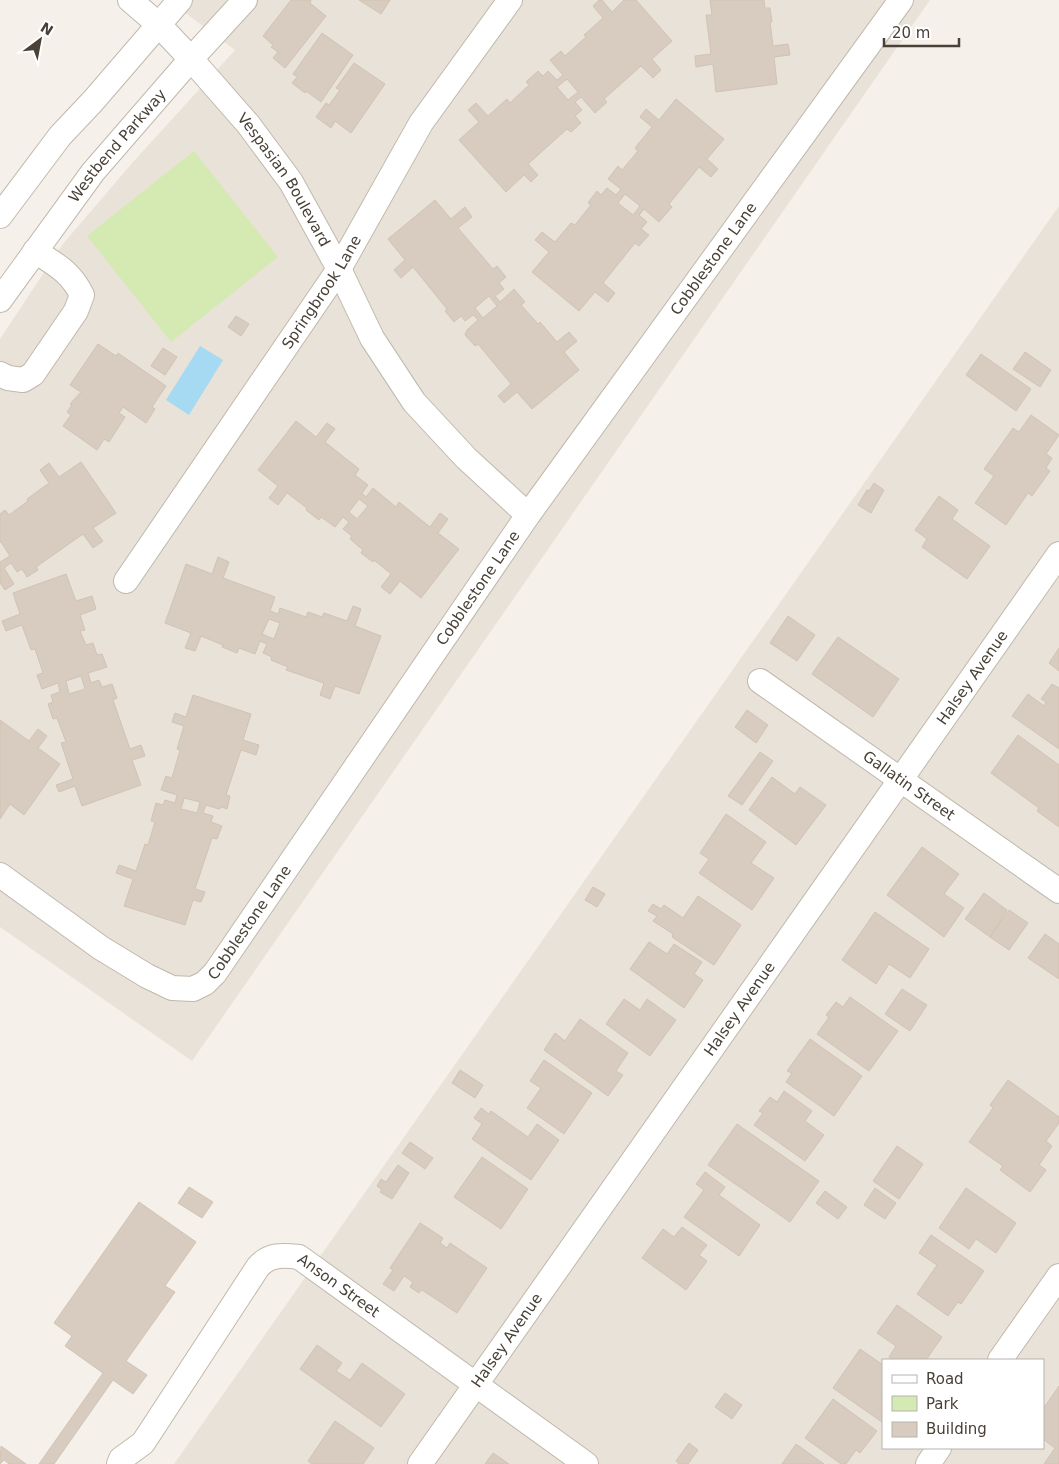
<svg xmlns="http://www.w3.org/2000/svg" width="1059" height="1464" font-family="'DejaVu Sans',sans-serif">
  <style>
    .residential { fill: #e9e2d8; fill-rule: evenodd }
    .green { fill: #d5e9b2 }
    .water { fill: #a6d9f2 }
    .building { fill: #d7ccbf; stroke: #d2c3b2; fill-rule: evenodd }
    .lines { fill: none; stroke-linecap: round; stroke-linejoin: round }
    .minor-casing { stroke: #c1b8ac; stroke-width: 26 }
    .minor { stroke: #fff; stroke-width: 24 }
    .labels { text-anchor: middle; stroke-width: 4; stroke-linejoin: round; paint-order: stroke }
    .street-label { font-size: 15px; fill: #494138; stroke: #fff }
  </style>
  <rect width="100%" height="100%" fill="#f5f1ea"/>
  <g class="residential">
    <path d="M168,0h762l-738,1061 -192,-134v-588l62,-94 71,-83 102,-112z"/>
    <path d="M1059,206v1258h-885zM883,1360h160v88h-160z"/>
  </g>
  <path class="green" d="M194,151l84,106 -107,85 -84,-106z"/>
  <path class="water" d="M200,346l23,14 -34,55 -23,-15z"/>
  <g class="building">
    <path d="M291,0h20l-1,3 16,13 -41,52 -12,-10 5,-6 -7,-5 2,-2 -10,-9z"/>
    <path d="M359,0h31l-9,14z"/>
    <path d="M599,0h3l10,12 12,-12h12l36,41 -20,18 9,11 -8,8 -12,-12 -37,33 3,3 -12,11 -14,-16 -6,5 7,8 -7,6 6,7 -10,9 -4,-3 -39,35 10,11 -7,7 -7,-7 -18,17 -47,-52 20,-18 -11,-12 8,-7 12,13 19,-17 3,4 19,-18 -3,-3 12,-11 5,5 5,-5 9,9 6,-5 -13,-15 11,-9 4,5 21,-19 -2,-2 19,-17 -10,-12zM567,79l11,13 -10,8 -11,-13z"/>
    <path d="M710,0h54l1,8h5l2,14h-2l3,24 15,-2 2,11 -16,2 3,27 -61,8 -3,-28 -17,3 -1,-11 16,-2 -5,-39h6z"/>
    <path d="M322,33l31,22 -32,47 -15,-11 -1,2 -13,-10 5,-6 -4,-3z"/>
    <path d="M354,63l31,21 -34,49 -16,-12 -4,7 -15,-11 10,-14 3,2 11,-15 -4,-2z"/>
    <path d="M676,99l48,40 -17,20 11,10 -7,8 -12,-10 -30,37 3,3 -13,15 -15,-13 -5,6 8,7 -6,7 8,6 -10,11 -4,-3 -32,40 12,10 -7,9 -13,-10 -16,19 -47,-39 17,-20 -14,-12 7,-8 13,10 16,-19 4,2 16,-20 -3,-2 9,-12 4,4 6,-7 9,7 5,-6 -13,-10 10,-13 4,4 16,-19 -3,-3 17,-21 -12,-10 6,-8 13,11zM625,194l15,12 -7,9 -15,-12z"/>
    <path d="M435,200l16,19 14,-12 7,10 -14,11 35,41 4,-3 9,11 -7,6 5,6 -9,7 5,6 14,-13 11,13 -4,3 17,19 2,-2 17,20 12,-10 8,9 -13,11 15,18 -47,39 -15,-17 -13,11 -6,-7 13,-12 -33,-40 -3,2 -10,-11 2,-5 11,-10 -5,-5 -8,6 -4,-5 -7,6 -9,-11 2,-2 -34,-42 -12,11 -7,-8 11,-10 -17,-21zM489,296l8,10 -14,12 -8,-10z"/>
    <path d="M236,316l13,8 -8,12 -13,-9z"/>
    <path d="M98,344l18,12 2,-3 48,33 -14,21 3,2 -9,14 -23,-16 -4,6 6,4 -16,25 -5,-3 -7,11 -34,-24 8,-11 -4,-3 5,-7 -2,-1 11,-12 -11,-7z"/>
    <path d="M163,348l14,9 -12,18 -14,-9z"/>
    <path d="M1025,352l26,18 -11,17 -27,-18z"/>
    <path d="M981,354l50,35 -15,22 -50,-36z"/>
    <path d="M1031,415l28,20 -13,19 6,4 -6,10 4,3 -18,25 -4,-3 -22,32 -31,-22 19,-27 -10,-7 29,-41 6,4z"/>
    <path d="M296,421l20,16 11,-14 8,6 -10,13 34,27 -4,6 13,10 -6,8 4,4 7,-9 23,19 3,-5 31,25 10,-14 8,6 -10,14 21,16 -38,49 -21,-17 -10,13 -9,-7 10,-13 -17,-14 -1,2 -12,-9 2,-3 -13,-11 2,-3 -9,-7 6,-7 -6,-5 -8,10 -14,-10 -2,3 -13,-10 1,-2 -20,-15 -9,12 -9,-7 9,-12 -20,-16zM359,499l9,7 -11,13 -8,-7z"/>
    <path d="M81,462l35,51 -23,15 10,13 -10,7 -10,-14 -47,33 2,3 -11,7 -5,-8 -5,3 -6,-9 -7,5 10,16 -9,6 -5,-7v-21l10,-6 -9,-14h-1v-28l5,-4 4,5 19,-14 -1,-2 22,-16 -9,-13 9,-7 10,14z"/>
    <path d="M874,483l10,7 -13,23 -13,-8 9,-15 2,1z"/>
    <path d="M939,496l19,14 -6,9 38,27 -23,33 -45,-32 5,-8 -12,-9z"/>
    <path d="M218,557l11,5 -6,16 52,19 -5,14 8,3 2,-6 26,9 2,-5 14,5 2,-4 23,8 6,-15 8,3 -6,17 26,10 -22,58 -24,-8 -5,13 -10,-4 4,-12 -38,-13 2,-3 -17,-7 1,-3 -9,-4 4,-9 -7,-3 -5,13 -16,-6 -2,5 -15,-6 1,-2 -22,-9 -6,15 -10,-3 6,-15 -26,-10 21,-59 26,10zM269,619l11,4 -6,16 -12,-5z"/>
    <path d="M66,574l10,27 16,-5 4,13 -16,6 5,15 -5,1 6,14 7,-2 4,12 5,-1 5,13 -19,6 3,10 8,-3 3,7 10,-3 5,14 -4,2 17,49 11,-4 4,11 -13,4 9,25 -59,21 -7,-20 -16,6 -3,-7 17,-6 -12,-36 5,-1 -9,-24 -4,1 -5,-15 5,-2 -2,-7 9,-3 -2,-9 -16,6 -5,-14 6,-2 -8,-24 -4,1 -9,-25 -16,6 -4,-10 18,-7 -7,-21zM81,676l4,13 -16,5 -3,-13z"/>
    <path d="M788,616l27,19 -18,26 -27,-18z"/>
    <path d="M838,637l61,42 -26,38 -61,-43z"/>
    <path d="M1059,648v23l-10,-8z"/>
    <path d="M1052,684l7,4v61l-47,-33 16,-22 16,12 2,-4 -5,-3z"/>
    <path d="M193,695l58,19 -8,26 16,5 -3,10 -15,-5 -15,45 4,1 -3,13 -5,-2 -3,2 -13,-4 -3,8 10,3 -2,6 11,4 -5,13 -5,-1 -17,51 10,3 -4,10 -8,-2 -8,25 -61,-19 9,-27 -17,-6 3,-8 17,6 9,-27 3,1 7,-23 -4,-1 5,-18 7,2 2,-5 10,3 2,-8 -16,-5 5,-14 6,2 8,-28 -3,-1 7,-23 -12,-4 3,-9 11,4zM184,798l16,4 -3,11 -16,-4z"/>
    <path d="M747,710l21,15 -12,18 -21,-16z"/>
    <path d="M0,720l29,21 9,-12 9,7 -9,12 22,16 -36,51 -14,-11 -10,15z"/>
    <path d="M1018,735l41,30v62l-22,-16 2,-3 -48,-35z"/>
    <path d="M760,752l13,9 -31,44 -14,-9z"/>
    <path d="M772,777l23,17 5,-7 26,18 -30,40 -47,-35z"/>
    <path d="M726,814l40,28 -15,21 23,15 -22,32 -53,-37 10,-14 -9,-6z"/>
    <path d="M922,847l37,27 -15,20 20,14 -20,29 -57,-42z"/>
    <path d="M593,887l12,7 -8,13 -12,-7z"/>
    <path d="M984,893l23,17 -17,27 -25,-18z"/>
    <path d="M698,896l43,29 -27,40 -42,-28 1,-3 -20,-13 4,-5 -9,-5 5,-7 8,5 3,-4 19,13z"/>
    <path d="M1009,910l19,13 -19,27 -19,-13z"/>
    <path d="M875,912l54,37 -19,29 -21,-14 -13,20 -34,-24z"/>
    <path d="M1045,934l14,10v35l-31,-21z"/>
    <path d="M649,942l18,12 7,-10 28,18 -8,12 9,6 -19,28 -54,-39z"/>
    <path d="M902,989l25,16 -17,26 -25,-17z"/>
    <path d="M850,997l48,34 -29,40 -52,-37 12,-17 -3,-2 10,-13 7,5z"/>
    <path d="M624,999l16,11 7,-11 29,21 -26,36 -44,-32z"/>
    <path d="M580,1019l48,34 -12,18 7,4 -15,21 -64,-46 11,-17 10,8z"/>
    <path d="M810,1039l52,37 -28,40 -48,-34 6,-9 -5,-2z"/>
    <path d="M544,1060l48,33 -28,41 -37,-26 14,-20 -11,-7z"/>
    <path d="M460,1070l23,15 -8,13 -23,-15z"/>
    <path d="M1008,1080l51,37v6l-13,18 6,5 -13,19 7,5 -16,22 -30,-22 3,-4 -34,-24 24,-34 -3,-3z"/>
    <path d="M784,1091l28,20 -7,10 19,14 -19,26 -51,-36 9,-12 -4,-2 11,-14 7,5z"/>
    <path d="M481,1108l8,6 2,-3 37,26 9,-13 22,16 -28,40 -59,-41 10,-15 -8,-6z"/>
    <path d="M737,1124l82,57 -29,41 -82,-57z"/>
    <path d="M410,1142l23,16 -8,11 -23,-16z"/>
    <path d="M897,1146l26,18 -24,35 -26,-18z"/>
    <path d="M482,1157l46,32 -27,40 -47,-32z"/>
    <path d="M398,1165l11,8 -17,26 -12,-7 2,-2 -5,-4 4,-7 5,3z"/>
    <path d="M705,1172l20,15 -6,8 41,30 -21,31 -55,-39 20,-27 -8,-6z"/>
    <path d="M189,1187l24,15 -11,16 -24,-15z"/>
    <path d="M875,1188l21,15 -11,16 -21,-14z"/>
    <path d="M966,1188l50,35 -20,30 -20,-14 -7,10 -30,-21z"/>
    <path d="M825,1191l22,16 -9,12 -22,-16z"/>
    <path d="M139,1202l57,40 -31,44 10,6 -49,69 21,14 -14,19 -20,-14 -59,84h-15l64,-91 -38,-27 7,-10 -18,-13z"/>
    <path d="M420,1223l23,15 -3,5 7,5 3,-5 37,25 -30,45 -35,-23 -3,3 -9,-6 3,-5 -9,-6 -10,15 -11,-7 10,-14 -3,-2z"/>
    <path d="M682,1227l25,18 -8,10 8,6 -21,29 -44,-32 21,-29 11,8z"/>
    <path d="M931,1235l53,36 -23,33 -3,-2 -10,14 -31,-22 20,-29 -18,-12z"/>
    <path d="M897,1305l45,32 -16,23h-33l-4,-3 7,-11 -19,-13z"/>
    <path d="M317,1345l25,18 -6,8 14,9 12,-17 43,31 -24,33 -81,-58z"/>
    <path d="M860,1349l23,16 -1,57 -49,-34z"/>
    <path d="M1059,1386v78h-15l11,-16 -12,-9v-30z"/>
    <path d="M725,1393l17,12 -10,14 -17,-12z"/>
    <path d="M833,1399l44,32 -17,22 -4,-3 -10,14h-5l-36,-26z"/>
    <path d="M335,1421l39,27 -11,16h-51l-4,-3z"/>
    <path d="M689,1443l9,7 -10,14h-9l-3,-3z"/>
    <path d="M796,1444l28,20h-42z"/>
    <path d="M1,1446l25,18h-17l-5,-4 -4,4z"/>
    <path d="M493,1453l16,11h-24z"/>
  </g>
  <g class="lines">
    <g class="minor-casing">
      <g id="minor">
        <path id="s1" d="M130,0l29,25 32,34 57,65 43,58 48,87 33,69 42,64 52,56 62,57"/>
        <path d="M0,216l60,-80 33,-35 87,-101"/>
        <path id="s2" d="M0,300l93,-128 98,-113 54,-59"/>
        <path d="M0,374l8,4 15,2 10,-6 43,-63 6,-16c-12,-24 -26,-30 -47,-44"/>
        <path id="s3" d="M126,581l213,-312 82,-146 89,-123"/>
        <path id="s4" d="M760,681l299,210"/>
        <path id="s5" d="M0,875l101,73 46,28 25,12 21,1 12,-6 10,-10 313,-458 373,-515"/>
        <path d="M1000,1360l59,-84"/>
        <path id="s6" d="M119,1464l2,-5 22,-16 115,-176c11,-13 25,-12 41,-10l287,207"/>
        <path id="s7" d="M420,1464l639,-910"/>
        <path d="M928,1464l11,-16"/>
      </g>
    </g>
    <use href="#minor" class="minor"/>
  </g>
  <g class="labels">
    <g class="street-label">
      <text dy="5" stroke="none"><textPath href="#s2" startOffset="194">Westbend Parkway</textPath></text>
      <text dy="5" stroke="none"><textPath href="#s1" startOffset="238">Vespasian Boulevard</textPath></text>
      <text dy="5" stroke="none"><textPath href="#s5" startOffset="1126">Cobblestone Lane</textPath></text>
      <text dy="5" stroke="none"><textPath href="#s3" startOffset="349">Springbrook Lane</textPath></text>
      <text dy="5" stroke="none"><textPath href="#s5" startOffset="721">Cobblestone Lane</textPath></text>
      <text dy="5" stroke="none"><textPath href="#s7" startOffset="961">Halsey Avenue</textPath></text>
      <text dy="5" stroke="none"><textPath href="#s4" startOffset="182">Gallatin Street</textPath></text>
      <text dy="5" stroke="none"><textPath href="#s5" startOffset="316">Cobblestone Lane</textPath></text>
      <text dy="5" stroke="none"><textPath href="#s7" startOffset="556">Halsey Avenue</textPath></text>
      <text dy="5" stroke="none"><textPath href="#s6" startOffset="336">Anson Street</textPath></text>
      <text dy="5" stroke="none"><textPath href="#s7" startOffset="151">Halsey Avenue</textPath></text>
    </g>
  </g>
  <rect x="882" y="1359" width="162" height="90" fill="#ffffff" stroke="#b6b3af"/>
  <rect x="892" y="1375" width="25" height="8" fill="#ffffff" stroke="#b6b3af"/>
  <text x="926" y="1384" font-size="15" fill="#494138">Road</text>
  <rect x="892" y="1396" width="25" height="15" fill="#d5e9b2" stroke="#b6b3af"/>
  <text x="926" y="1409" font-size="15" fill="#494138">Park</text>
  <rect x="892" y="1422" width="25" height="15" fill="#d7ccbf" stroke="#b6b3af"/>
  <text x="926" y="1434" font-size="15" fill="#494138">Building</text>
  <g transform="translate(40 40) rotate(32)" stroke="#ffffff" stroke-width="4" paint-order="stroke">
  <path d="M0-4L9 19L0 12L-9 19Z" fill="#494138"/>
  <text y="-8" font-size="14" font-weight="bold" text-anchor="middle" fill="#494138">N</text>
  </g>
  <path d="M884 38v8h75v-8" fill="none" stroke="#494138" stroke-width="2.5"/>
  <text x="892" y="38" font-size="15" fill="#494138" stroke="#ffffff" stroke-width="4" paint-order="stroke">20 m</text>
</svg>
